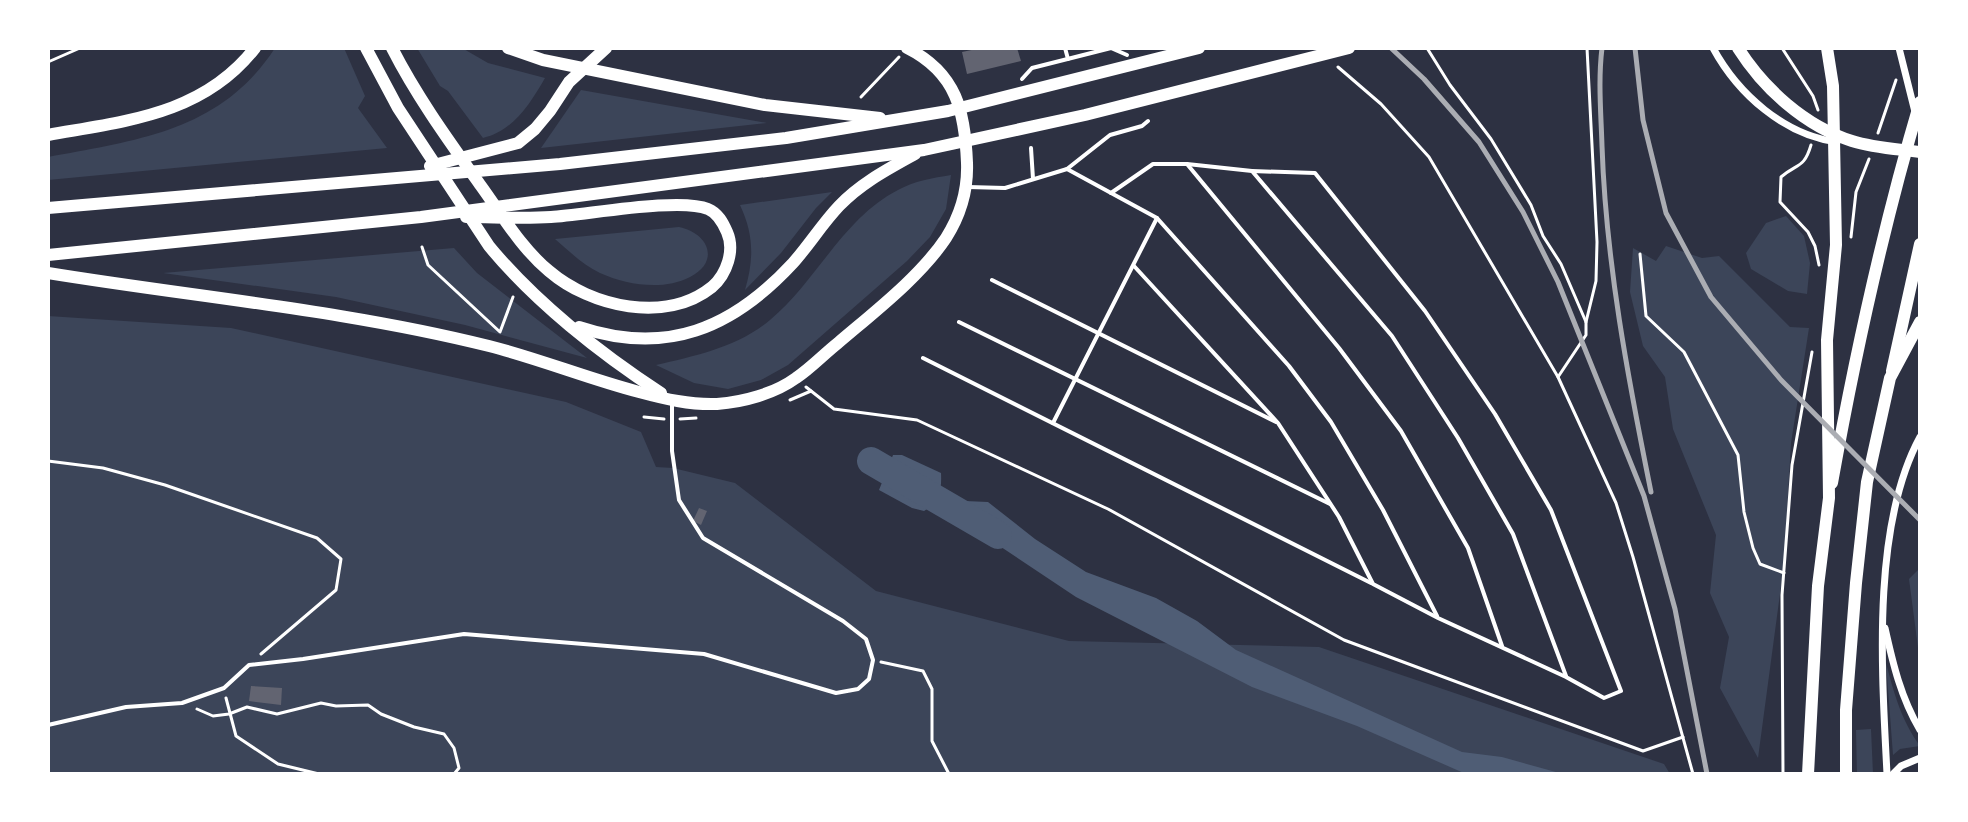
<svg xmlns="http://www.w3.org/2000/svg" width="1968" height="822" font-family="'Alegreya Sans',sans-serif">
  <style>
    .green { fill: #3c4559 }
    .water { fill: #4f5d75 }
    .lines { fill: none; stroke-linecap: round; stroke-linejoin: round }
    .river { stroke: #4f5d75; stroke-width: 28 }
    .building { fill: #626471 }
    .path { stroke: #fff; stroke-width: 3 }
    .service { stroke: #fff; stroke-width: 4 }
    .minor { stroke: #fff; stroke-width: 7 }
    .primary { stroke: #fff; stroke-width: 12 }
    .trunk { stroke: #fff; stroke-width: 12 }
    .rail { stroke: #abadb3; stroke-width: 5 }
  </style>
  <rect width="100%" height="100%" fill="#2d3142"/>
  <g class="green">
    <path d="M275,48h69l21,48 -7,12 29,40 -339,32v-23c90,-17 173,-26 227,-109z"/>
    <path d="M417,48h45l26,15 57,15c-15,26 -32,53 -62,60l-35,-47 -8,-5z"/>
    <path d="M581,90l186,33 -226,25z"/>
    <path d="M951,175l-5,34 -16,28 -23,24 -119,104 -27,15 -33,9 -34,-6 -38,-18c39,-9 82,-18 114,-45 46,-38 73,-102 128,-130 16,-9 35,-12 53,-15z"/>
    <path d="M832,192l-16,16 -35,45 -36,37c9,-31 9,-55 -5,-85z"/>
    <path d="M1786,216l18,20 6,27 -3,31 -19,-3 -37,-22 -5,-16 20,-30z"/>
    <path d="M679,227c29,6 42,34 11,50 -27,14 -63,8 -90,-4 -17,-8 -31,-22 -45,-34z"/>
    <path d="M1666,246l36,12 17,-2 71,71 19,1 -18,115 -7,121 -26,194 -38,-70 9,-51 -19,-44 6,-58 -43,-106 -8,-52 -22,-31 -13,-54 3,-44 23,13z"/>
    <path d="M454,248l23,25 110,85 -122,-33 -129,-28 -173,-24z"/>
    <path d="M48,316l183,12 335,74 75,30 15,35 17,1 62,15 141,108 193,50 250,6 345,117 6,10h-1622z"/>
    <path d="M1920,568v95l-11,-84z"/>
    <path d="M1886,663c8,30 15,57 34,83l-20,3 -7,6z"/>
    <path d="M1871,729l2,45h-16l-1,-44z"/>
  </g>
  <g class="water">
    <path d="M893,455h9l39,18c1,17 -2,29 -17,38l-12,-3 -33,-18z"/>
    <path d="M965,501l23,1 47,37 51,33 70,26 41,23 39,29 226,102 40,5 61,17h-97l-109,-48 -105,-39 -176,-90 -108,-72z"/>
  </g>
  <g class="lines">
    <path class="river" d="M871,461l127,74"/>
  </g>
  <g class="building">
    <path d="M981,48h36l4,13 -54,13 -5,-22z"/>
    <path d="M699,508l8,3 -6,14 -8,-4z"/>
    <path d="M251,686l31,2 -1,17 -32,-4z"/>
  </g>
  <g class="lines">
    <g class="path">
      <path d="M1427,48l23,37 41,54 40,66 12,31 18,28 25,58v13l-28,42"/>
      <path d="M1782,48l31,48 5,14"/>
      <path d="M48,62l32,-14"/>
      <path d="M1338,67l43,37 48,53 129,220 58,126 17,54 60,217"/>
      <path d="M861,97l38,-40"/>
      <path d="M1878,133l18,-53"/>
      <path d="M1811,145c-7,24 -14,18 -30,32l-1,25 28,30 7,14 4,19"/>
      <path d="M1851,237l5,-45 13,-33"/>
      <path d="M422,247l6,18 72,67 13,-35"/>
      <path d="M1640,254l6,62 38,36 54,103 6,57 9,36 7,16 24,9"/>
      <path d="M1586,322l10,-41 1,-39 -10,-194"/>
      <path d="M806,387l28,22 83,11 191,89 236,131 299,111 40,-14"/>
      <path d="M790,400l21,-9"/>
      <path d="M644,417l20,2"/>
      <path d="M680,419l16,-1"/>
      <path d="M48,461l55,7 62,17 152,53 24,21 -5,31 -75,64"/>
      <path d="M881,662l42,9 9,18v52l17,33"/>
      <path d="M226,698l10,38 42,28 41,10"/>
      <path d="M197,709l16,7 16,-2 18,-7 30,7 44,-11 15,3 32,-1 13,9 33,13 30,7 10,14 5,20 -5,6"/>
      <path d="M1783,774l-1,-179 10,-130 20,-113"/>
    </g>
    <g class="service">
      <path d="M1065,48l3,11"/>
      <path d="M1022,79l10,-11 79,-20 16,7"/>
      <path d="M1031,148l2,31"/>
      <path d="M1187,164l65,7 140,165 66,102 55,96 53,142"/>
      <path d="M1067,169l90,49 132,148 42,56 52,88 54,106"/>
      <path d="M968,187l37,1 62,-19 43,-34 32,-9 6,-5"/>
      <path d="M1111,193l42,-29h34l152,184 62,83 67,117 34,98"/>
      <path d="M1134,266l144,157 61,94 34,67 65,34 128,59 38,21 17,-7 -70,-181 -56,-96 -70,-103 -110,-138 -63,-2"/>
      <path d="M992,280l284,142"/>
      <path d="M959,322l371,182"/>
      <path d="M923,358l448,225"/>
      <path d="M1053,423l104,-205"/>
      <path d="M48,725l78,-18 56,-4 42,-15 25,-23 54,-6 161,-25 240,20 132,39 22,-4 11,-10 4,-19 -7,-21 -23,-18 -140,-83 -24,-38 -7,-49v-48"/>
    </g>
    <g class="minor">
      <path d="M1713,48c25,46 71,87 124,94"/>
      <path d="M1899,48l16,64"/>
      <path d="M1885,628c8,36 16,70 35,102"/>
      <path d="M1887,774c-5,-99 -16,-247 33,-337"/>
      <path d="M1893,774l8,-8 19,-8"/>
    </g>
    <g class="primary">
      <path d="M366,48l32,60 91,138c46,56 112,108 172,147"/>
      <path d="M392,48c25,49 57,93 89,138 21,29 40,62 68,85 42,36 117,53 163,16 15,-13 23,-37 15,-55 -4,-9 -9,-19 -19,-23 -28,-12 -122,6 -157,8 -28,2 -57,0 -85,0"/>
      <path d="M508,48l35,12 222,45 115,13"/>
      <path d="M1738,48c26,41 67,78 114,93 22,7 46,8 68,11"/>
      <path d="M48,135c77,-14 155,-20 207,-87"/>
      <path d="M430,166l88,-23 17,-14 15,-18 19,-29 37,-34"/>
      <path d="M48,208l512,-44 226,-26 162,-27 251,-63"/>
      <path d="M48,255l373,-38 503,-67 161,-35 264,-67"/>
      <path d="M48,273c147,24 297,37 441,73 51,13 100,33 150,46 26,7 51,13 78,12 26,-2 57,-10 79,-26 15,-10 28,-24 42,-35 35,-30 82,-66 108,-105 14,-22 22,-48 21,-75 -2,-51 -10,-90 -60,-115"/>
      <path d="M579,327c87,29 153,2 214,-64 16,-18 29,-39 46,-57 22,-23 49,-37 76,-52"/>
      <path d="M1892,371l28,-127"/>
      <path d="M1832,483c23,-128 51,-256 88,-381"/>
    </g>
    <g class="trunk">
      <path d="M1808,774l10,-188 11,-88 -2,-158 9,-95 -3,-159 -6,-38"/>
      <path d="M1846,774v-64l10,-127 11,-101 23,-104 30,-56"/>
    </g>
    <g class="rail">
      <path d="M1391,48l33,31 55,63 44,70 35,70 86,214 31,113 32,165"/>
      <path d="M1602,48c-4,33 -1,65 0,98 4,117 26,232 49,346"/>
      <path d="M1635,48l8,72 23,93 45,84 70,83 139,140"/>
    </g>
  </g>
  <rect width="1968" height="822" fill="none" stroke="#ffffff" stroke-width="100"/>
</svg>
